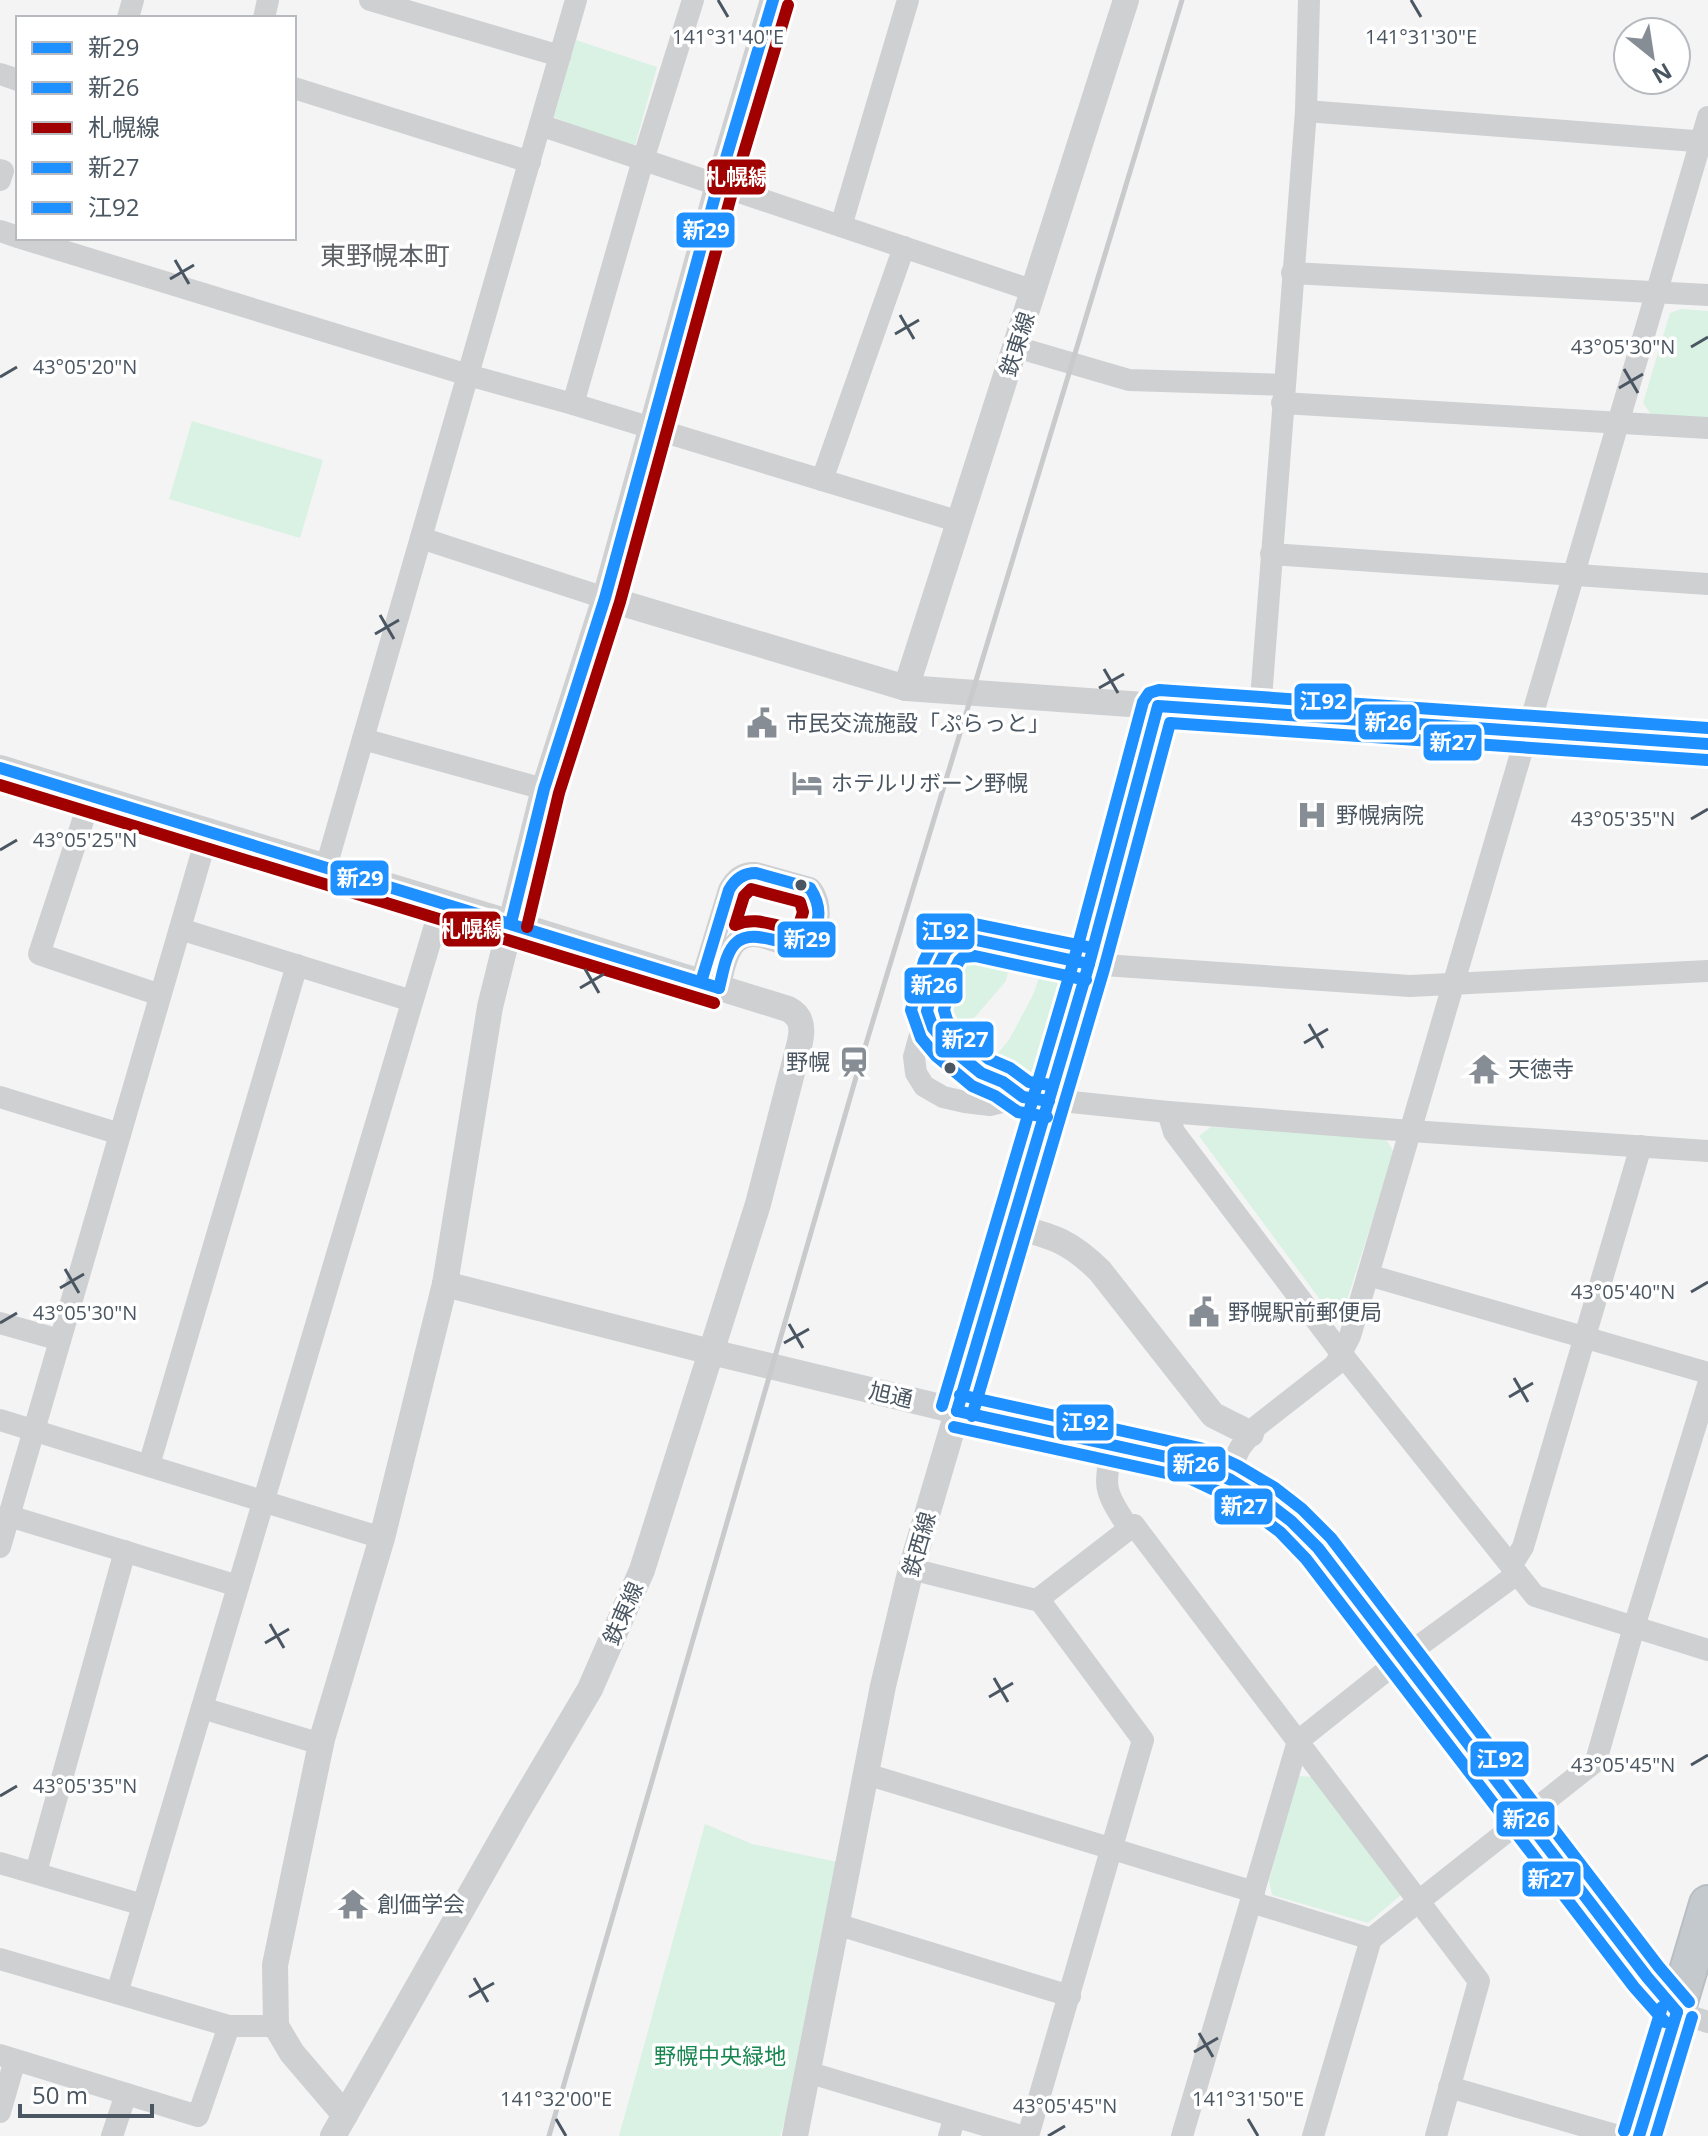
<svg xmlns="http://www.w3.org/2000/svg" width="1708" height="2136" font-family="'Open Sans','Noto Sans JP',sans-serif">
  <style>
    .green { fill: #d9f2e3 }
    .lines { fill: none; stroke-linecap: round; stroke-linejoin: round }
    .trunk-casing { stroke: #b9bec3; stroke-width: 40 }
    .minor { stroke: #ced0d2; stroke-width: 22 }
    .tertiary { stroke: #ced0d2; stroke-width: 26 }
    .secondary { stroke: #ced0d4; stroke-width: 30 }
    .trunk { stroke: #c4c9cd; stroke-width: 36 }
    .rail { stroke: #c9cacc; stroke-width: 5 }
    .bus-1-casing { stroke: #fff; stroke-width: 18 }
    .bus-2-casing { stroke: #fff; stroke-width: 18 }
    .bus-3-casing { stroke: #fff; stroke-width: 18 }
    .bus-4-casing { stroke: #fff; stroke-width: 18 }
    .bus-5-casing { stroke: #fff; stroke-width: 18 }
    .bus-1 { stroke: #1e90ff; stroke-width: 12 }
    .bus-2 { stroke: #1e90ff; stroke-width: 12 }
    .bus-3 { stroke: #a00000; stroke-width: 12 }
    .bus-4 { stroke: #1e90ff; stroke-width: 12 }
    .bus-5 { stroke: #1e90ff; stroke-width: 12 }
    .ticks { fill: none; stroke: #4a5661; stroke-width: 3 }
    .bus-dot { fill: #4a5661; stroke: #fff; stroke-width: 3 }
    .labels { text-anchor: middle; stroke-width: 7; stroke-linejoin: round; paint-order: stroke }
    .street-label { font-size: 22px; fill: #4a5661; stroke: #fff }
    .poi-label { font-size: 22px; fill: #4a5661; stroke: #fff; text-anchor: start }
    .park-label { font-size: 22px; fill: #17864f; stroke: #fff }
    .quarter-label { font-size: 26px; fill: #5f6368; stroke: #fff }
    .ticks-label { font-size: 20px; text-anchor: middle; fill: #4a5661; stroke: #fff; stroke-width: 7; stroke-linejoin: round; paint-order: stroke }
    .line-badge { stroke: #fff; stroke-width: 3 }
    .badge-label { font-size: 22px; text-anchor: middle; font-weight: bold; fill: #fff }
  </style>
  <rect width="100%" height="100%" fill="#f4f4f4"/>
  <g class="green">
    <path d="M576,40l81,27 -23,82 -80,-32z"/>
    <path d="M1681,309l27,2v107l-57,-4 -8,-11 27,-90z"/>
    <path d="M192,421l131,39 -23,78 -131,-39z"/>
    <path d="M977,949l16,3 14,9 1,11 -2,9 -32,37 -15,3 -8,-13 -1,-11 7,-31 8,-11z"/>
    <path d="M1046,968l12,2 6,10 -30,101 -11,8 -22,-12 -6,-10 1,-12 13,-15 24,-45 8,-23z"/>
    <path d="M1211,1127l173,10 10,15 -53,167 -11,-6 -131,-177z"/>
    <path d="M1298,1776l16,1 88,117 -34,29 -96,-28 -3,-14z"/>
    <path d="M705,1824l47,20 85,18 -14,62 -37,193 -6,19h-161z"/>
  </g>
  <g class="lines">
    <g class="trunk-casing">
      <path id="trunk" d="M1639,2136l69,-232"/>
    </g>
    <g class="minor">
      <path d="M370,0l190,56"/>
      <path d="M128,18l5,-18"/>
      <path d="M264,18l4,-18"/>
      <path d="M0,74l18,6"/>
      <path d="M294,88l236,74"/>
      <path d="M1306,111l402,31"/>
      <path d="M540,125l494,166"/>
      <path d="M0,170l3,1 -3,9"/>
      <path d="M841,226l67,-226"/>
      <path d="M0,231l18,6"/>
      <path d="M21,238l447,137 105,29 387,118"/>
      <path d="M1292,273l416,22"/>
      <path d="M1016,347l113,33 155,5"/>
      <path d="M1282,403l426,25"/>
      <path d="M573,404l70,-244 50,-160"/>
      <path d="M822,480l82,-233"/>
      <path d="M421,538l184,60"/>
      <path d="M1271,554l437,30"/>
      <path d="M1260,712l46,-601 3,-111"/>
      <path d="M363,739l181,50"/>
      <path d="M91,796l-52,158 121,41"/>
      <path d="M326,867l250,-867"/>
      <path d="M180,929l232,72"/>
      <path d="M1708,971l-298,15 -321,-22 -113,-24 -19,2 -11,9 -7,14 -25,92 2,16 8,13 19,11 22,5 25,3 33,-8 145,15 243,19 297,20"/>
      <path d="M701,982l28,-92c6,-12 14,-18 27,-17l54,15c14,15 12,51 -12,56 -21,4 -41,-18 -61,-2 -11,9 -14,32 -18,46"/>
      <path d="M0,1097l120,37"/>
      <path d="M1168,1112l6,20 167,221 194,243 173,54"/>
      <path d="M1368,1275l340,98"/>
      <path d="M0,1323l60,17"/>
      <path d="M0,1420l382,118"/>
      <path d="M1113,1444c-10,46 -9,45 16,85"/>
      <path d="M149,1465l148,-500"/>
      <path d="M1226,1477l14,-29 17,-22 78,-61 15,-29 358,-1219"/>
      <path d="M9,1516l229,70"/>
      <path d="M0,1547l208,-715"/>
      <path d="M1511,1566l12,-19 118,-401"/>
      <path d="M911,1569l129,32 103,139 -115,396"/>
      <path d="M1037,1600l97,-75 345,456 -43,155"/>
      <path d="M202,1708l119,36"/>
      <path d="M866,1774l388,118"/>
      <path d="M0,1863l143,42"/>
      <path d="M36,1872l89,-321"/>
      <path d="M1251,1902l120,37"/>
      <path d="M836,1924l234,72"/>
      <path d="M0,1959l229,67h47"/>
      <path d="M117,1993l325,-1091"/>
      <path d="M1677,2012l31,10"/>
      <path d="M0,2055l198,61 31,-90"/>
      <path d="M807,2072l214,64"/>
      <path d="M1449,2087l170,49"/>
      <path d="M0,2112l15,-52"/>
      <path d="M112,2136l14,-42"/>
      <path d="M949,2136l6,-19"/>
      <path d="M1182,2136l116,-395 103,-82 116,-85"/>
      <path d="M1313,2136l58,-197 225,-178 38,-134 74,-242"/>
    </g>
    <g class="tertiary">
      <path d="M605,598l301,90 252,18"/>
      <path d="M906,688l220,-688"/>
      <path d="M0,768l511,155 277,86c14,7 15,19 12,33l-42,162 -116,366 -52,119 -74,125 -183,322"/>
      <path d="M1013,1226c40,11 56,14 87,45l113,144 38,19"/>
      <path d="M445,1284l266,68 246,59 237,52 32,14 32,19 30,21 30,31 329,429 30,35"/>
      <path d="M345,2115l-53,-62 -16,-27 -1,-61 47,-226 60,-201 63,-254 45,-277 54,-218 61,-191 113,-413 55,-185"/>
      <path d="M795,2136l88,-450 28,-117 178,-605"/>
    </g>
    <path class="secondary" d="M1089,964l69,-258 550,38"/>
    <use href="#trunk" class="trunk"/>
    <path class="rail" d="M549,2136l310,-1069 323,-1067"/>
    <g class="bus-1-casing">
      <g id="bus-1">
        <path d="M0,768l719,220"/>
        <path d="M511,923l33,-134 61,-191 113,-413 55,-185"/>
        <path d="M701,982l28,-92c6,-11 14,-17 27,-17l54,15c7,11 11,22 7,35 -11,45 -56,-1 -80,19 -12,10 -14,32 -18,46"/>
      </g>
    </g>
    <g class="bus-2-casing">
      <g id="bus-2">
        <path d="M1049,1101l-26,-4 -20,-15 -22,-9 -34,-28 -14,-17 -6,-17 12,-46 7,-14 11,-9 19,-2 113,24"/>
        <path d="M957,1411l132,-447 69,-258 550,38"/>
        <path d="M957,1411l237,52 37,17 34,21 26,20 27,27 329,429 30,35"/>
        <path d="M1639,2136l38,-124"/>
      </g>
    </g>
    <g class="bus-3-casing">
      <g id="bus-3">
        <path d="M0,785l714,218"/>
        <path d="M751,889l49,13 3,10 -4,13c-16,9 -37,-12 -64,0l9,-29z"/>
        <path d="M527,927l32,-134 61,-191 113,-413 55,-184"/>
      </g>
    </g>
    <g class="bus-4-casing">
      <g id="bus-4">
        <path d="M1051,1085l-22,-3 -19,-14 -21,-9 -31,-25 -11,-14 -3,-10 10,-39 5,-10 4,-4 12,-1 111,24"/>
        <path d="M972,1416l132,-447 66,-246 537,37"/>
        <path d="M954,1427l235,51 34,16 33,20 24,18 26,27 328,428 31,35"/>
        <path d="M1656,2136l36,-119"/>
      </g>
    </g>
    <g class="bus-5-casing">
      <g id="bus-5">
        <path d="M1047,1117l-29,-5 -23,-16 -23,-10 -36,-30 -15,-18 -10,-28 13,-49 10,-20 14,-12 26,-5 118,24"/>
        <path d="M960,1395l240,53 38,18 37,22 27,21 29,29 328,429 30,35"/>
        <path d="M942,1406l132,-446 69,-258 6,-9 10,-3 549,38"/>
        <path d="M1624,2131l38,-124"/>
      </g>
    </g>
    <use href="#bus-1" class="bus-1"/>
    <use href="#bus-2" class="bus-2"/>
    <use href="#bus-3" class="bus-3"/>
    <use href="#bus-4" class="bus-4"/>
    <use href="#bus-5" class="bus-5"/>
  </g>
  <path class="ticks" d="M718,0l10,17M1411,0l10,17M175,260l14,24M170,279l24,-14M900,315l14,24M895,334l24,-14M1691,347l17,-10M1624,369l14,24M0,377l17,-10M1619,388l24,-14M380,615l14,24M375,634l24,-14M1104,669l14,24M1099,688l25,-14M1691,819l17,-10M0,850l17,-10M585,969l14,24M580,988l24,-14M1309,1024l14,24M1304,1043l24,-14M65,1269l14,24M60,1288l24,-14M1691,1292l17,-10M0,1323l17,-10M789,1324l14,24M784,1343l25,-14M1514,1378l14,24M1509,1397l24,-14M270,1624l14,24M265,1643l24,-14M994,1678l14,24M989,1697l24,-14M1691,1765l17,-10M0,1796l17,-10M474,1978l14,24M469,1997l25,-14M1199,2033l14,24M1194,2052l24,-14M556,2119l10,17M1248,2119l10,17M1048,2136l17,-10"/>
  <defs>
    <g id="civic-bare" transform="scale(2.4)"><path d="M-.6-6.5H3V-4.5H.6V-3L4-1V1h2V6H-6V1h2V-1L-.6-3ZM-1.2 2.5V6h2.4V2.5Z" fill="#868d94" stroke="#fff" stroke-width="2.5" paint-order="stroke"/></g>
    <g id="hotel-bare" transform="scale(2.4)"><path d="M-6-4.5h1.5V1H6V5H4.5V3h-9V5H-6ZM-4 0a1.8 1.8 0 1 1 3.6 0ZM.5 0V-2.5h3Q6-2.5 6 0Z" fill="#868d94" stroke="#fff" stroke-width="2.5" paint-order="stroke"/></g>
    <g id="hospital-bare" transform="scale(2.4)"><path d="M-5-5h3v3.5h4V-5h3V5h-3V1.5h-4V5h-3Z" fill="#868d94" stroke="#fff" stroke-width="2.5" paint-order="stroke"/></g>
    <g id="station-bare" transform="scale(2.4)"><path d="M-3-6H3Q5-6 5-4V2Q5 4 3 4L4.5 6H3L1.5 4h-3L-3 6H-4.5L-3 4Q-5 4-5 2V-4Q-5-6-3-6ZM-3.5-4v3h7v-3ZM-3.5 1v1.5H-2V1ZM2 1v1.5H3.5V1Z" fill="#868d94" stroke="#fff" stroke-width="2.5" paint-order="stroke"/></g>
    <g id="temple-bare" transform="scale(2.4)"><path d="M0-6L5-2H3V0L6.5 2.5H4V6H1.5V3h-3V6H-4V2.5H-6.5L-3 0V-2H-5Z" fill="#868d94" stroke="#fff" stroke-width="2.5" paint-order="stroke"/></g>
  </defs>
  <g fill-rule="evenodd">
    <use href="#civic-bare" x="762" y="723"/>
    <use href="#hotel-bare" x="807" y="783"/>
    <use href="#hospital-bare" x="1312" y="815"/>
    <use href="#station-bare" x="854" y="1062"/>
    <use href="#temple-bare" x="1484" y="1069"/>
    <use href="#civic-bare" x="1204" y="1312"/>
    <use href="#temple-bare" x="353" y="1904"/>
  </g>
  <g class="bus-dot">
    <circle cx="801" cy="885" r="7"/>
    <circle cx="950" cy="1068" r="7"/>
  </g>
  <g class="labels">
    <g class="street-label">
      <text transform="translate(1017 344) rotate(-72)" y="8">鉄東線</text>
      <text transform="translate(891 1395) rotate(13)" y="8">旭通</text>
      <text transform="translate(919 1544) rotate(-74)" y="8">鉄西線</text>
      <text transform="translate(623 1613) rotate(-66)" y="8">鉄東線</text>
    </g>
    <g class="poi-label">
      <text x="786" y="731">市民交流施設「ぷらっと」</text>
      <text x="831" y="791">ホテルリボーン野幌</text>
      <text x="1336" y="823">野幌病院</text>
      <text x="830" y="1070" text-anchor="end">野幌</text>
      <text x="1508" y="1077">天徳寺</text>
      <text x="1228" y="1320">野幌駅前郵便局</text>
      <text x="377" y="1912">創価学会</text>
    </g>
    <g class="park-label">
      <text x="720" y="2064">野幌中央緑地</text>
    </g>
    <g class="quarter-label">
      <text x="385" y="265">東野幌本町</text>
    </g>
  </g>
  <g class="ticks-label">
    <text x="728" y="44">141°31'40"E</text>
    <text x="1421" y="44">141°31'30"E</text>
    <text x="1623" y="354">43°05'30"N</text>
    <text x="85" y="374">43°05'20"N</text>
    <text x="1623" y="826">43°05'35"N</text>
    <text x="85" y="847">43°05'25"N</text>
    <text x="1623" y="1299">43°05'40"N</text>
    <text x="85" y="1320">43°05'30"N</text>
    <text x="1623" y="1772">43°05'45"N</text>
    <text x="85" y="1793">43°05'35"N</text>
    <text x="556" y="2106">141°32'00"E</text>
    <text x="1248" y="2106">141°31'50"E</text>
    <text x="1065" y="2113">43°05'45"N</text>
  </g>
  <g class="line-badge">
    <rect x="706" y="158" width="61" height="38" rx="8" fill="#a00000"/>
    <rect x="675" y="211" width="61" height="38" rx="8" fill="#1e90ff"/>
    <rect x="1293" y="682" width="60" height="39" rx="8" fill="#1e90ff"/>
    <rect x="1357" y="703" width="61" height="38" rx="8" fill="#1e90ff"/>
    <rect x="1422" y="723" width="61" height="39" rx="8" fill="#1e90ff"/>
    <rect x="329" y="859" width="61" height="38" rx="8" fill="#1e90ff"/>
    <rect x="441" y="910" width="61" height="38" rx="8" fill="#a00000"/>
    <rect x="915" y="912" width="61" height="39" rx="8" fill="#1e90ff"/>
    <rect x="776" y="920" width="61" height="39" rx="8" fill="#1e90ff"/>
    <rect x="903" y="966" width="61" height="39" rx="8" fill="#1e90ff"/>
    <rect x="934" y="1020" width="61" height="39" rx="8" fill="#1e90ff"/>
    <rect x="1055" y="1403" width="60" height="39" rx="8" fill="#1e90ff"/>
    <rect x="1166" y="1445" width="61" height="38" rx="8" fill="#1e90ff"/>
    <rect x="1213" y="1487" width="61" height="39" rx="8" fill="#1e90ff"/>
    <rect x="1469" y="1740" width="61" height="38" rx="8" fill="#1e90ff"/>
    <rect x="1495" y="1800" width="61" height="38" rx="8" fill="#1e90ff"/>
    <rect x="1521" y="1860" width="61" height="38" rx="8" fill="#1e90ff"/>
  </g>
  <g class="badge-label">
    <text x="737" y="185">札幌線</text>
    <text x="706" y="238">新29</text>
    <text x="1323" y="709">江92</text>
    <text x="1388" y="730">新26</text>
    <text x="1453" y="750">新27</text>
    <text x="360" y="886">新29</text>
    <text x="472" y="937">札幌線</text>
    <text x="945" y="939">江92</text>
    <text x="807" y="947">新29</text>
    <text x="934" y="993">新26</text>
    <text x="965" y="1047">新27</text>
    <text x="1085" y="1430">江92</text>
    <text x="1196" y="1472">新26</text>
    <text x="1244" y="1514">新27</text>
    <text x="1500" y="1767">江92</text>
    <text x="1526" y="1827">新26</text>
    <text x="1551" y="1887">新27</text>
  </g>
  <rect x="16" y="16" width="280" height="224" fill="#ffffff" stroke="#b7bbc0" stroke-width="2"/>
  <rect x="32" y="42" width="40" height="12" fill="#1e90ff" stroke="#b7bbc0" stroke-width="2"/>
  <text x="88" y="56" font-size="24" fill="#4a5661">新29</text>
  <rect x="32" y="82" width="40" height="12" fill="#1e90ff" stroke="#b7bbc0" stroke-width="2"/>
  <text x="88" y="96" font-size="24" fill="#4a5661">新26</text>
  <rect x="32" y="122" width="40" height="12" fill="#a00000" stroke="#b7bbc0" stroke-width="2"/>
  <text x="88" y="136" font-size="24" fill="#4a5661">札幌線</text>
  <rect x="32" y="162" width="40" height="12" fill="#1e90ff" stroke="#b7bbc0" stroke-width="2"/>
  <text x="88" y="176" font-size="24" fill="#4a5661">新27</text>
  <rect x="32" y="202" width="40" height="12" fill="#1e90ff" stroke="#b7bbc0" stroke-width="2"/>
  <text x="88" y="216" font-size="24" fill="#4a5661">江92</text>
  <g transform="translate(1652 56) rotate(150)"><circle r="38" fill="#ffffff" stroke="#b7bbc0" stroke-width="2"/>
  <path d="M0-6L14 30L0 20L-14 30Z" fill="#868d94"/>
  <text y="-12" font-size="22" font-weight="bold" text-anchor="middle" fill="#4a5661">N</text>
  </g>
  <path d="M20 2104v12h132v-12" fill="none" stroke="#4a5661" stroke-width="4"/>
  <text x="32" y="2104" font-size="24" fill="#4a5661" stroke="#ffffff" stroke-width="6" paint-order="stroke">50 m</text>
</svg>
